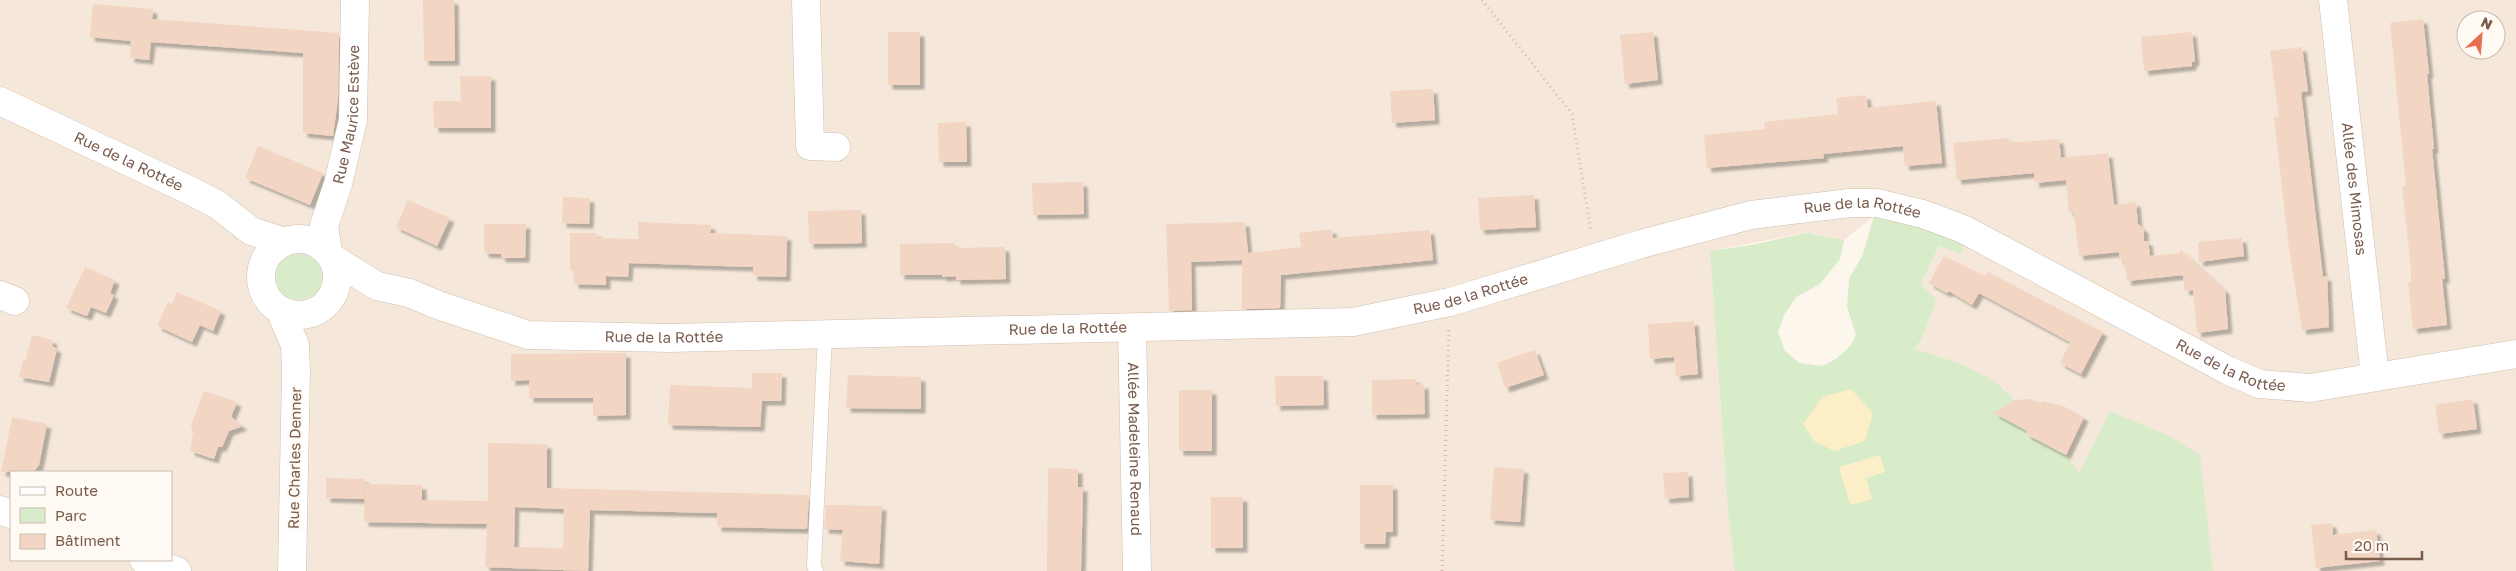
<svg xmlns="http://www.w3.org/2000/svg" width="2516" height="571" font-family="'Golos Text',sans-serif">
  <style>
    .residential { fill: #f5e8da; fill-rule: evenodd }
    .green { fill: #d8ecc9 }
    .sand { fill: #fcefc7 }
    .building { fill: #f3d5c3; fill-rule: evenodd; filter: url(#shadow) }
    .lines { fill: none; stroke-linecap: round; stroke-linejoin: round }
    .lane-casing { stroke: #d1beb0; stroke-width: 15 }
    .street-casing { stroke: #d1beb0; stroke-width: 29 }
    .path { stroke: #d9b8a5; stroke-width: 3; stroke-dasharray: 1 4; stroke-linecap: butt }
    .lane { stroke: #fff; stroke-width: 14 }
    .street { stroke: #fff; stroke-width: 28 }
    .labels { text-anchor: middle; stroke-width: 5; stroke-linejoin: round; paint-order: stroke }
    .street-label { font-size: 15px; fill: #7a5c4d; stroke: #fffaf3 }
  </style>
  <defs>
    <filter id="shadow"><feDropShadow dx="4.5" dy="4.5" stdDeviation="1" flood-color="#0004"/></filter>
  </defs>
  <rect width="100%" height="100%" fill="#fdf6ec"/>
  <path class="residential" d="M0,0h2516v571h-416l-34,-116 -40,-21 -28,-19 8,-10v-15l-64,-33 -27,-8 8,-13 -2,-52 18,-38 21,8 -86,-38 -30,24 -33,-6 -1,-2 -100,19 18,261 7,59h-1735zM2466,20h30v30h-30zM11,472h160v88h-160z"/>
  <g class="green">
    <path d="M1874,216l44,7 47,20 -5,11 -21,-8 -18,38 15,16 -13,36 -8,13c33,10 77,23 99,51l-8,5 -7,10 28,16 -1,3 40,21 13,18 31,-62 59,25 31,19 13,116h-478l-7,-59 -18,-261 42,-6 58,-13 1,2 33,6 -4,19 -20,25 -24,13 -12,18 -6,17 7,19 14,12 24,3 13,-7 14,-13 6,-11 -9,-28 2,-28 14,-25z"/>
    <circle cx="299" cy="277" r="23"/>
  </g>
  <g class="sand">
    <path d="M1851,389l22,24 -8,28 -31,10 -20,-10 -11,-17 19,-27z"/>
    <path d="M1880,455l5,17 -19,6 6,21 -22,6 -11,-38z"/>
  </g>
  <g class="building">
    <path d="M423,0h31l1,61h-31z"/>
    <path d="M93,4l60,5 -1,10 187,14 -1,65 -5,38 -30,-3v-80l-152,-11 -2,18 -19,-2 1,-17 -41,-4z"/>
    <path d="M2423,19l6,55h-2l7,75h-2l13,130h-3l5,46 -34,4 -5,-46 3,-1v-13l-9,-83h4l-16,-163z"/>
    <rect x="888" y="32" width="32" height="53"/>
    <path d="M1653,32l5,48 -33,4 -5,-49z"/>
    <path d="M2192,32l3,29 -3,1v4l-48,5 -3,-34z"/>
    <path d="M2302,47l6,44 -7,1 22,185 4,-1 2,51 -27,3 -13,-81 -15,-132h5l-9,-66z"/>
    <path d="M460,76h31v52h-57l-1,-27h28z"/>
    <path d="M1433,89l2,31 -43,3 -2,-32z"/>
    <path d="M1866,95l2,13 68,-7 6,62 -37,3 -2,-20 -80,8 1,4 -117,10 -3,-33 61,-6 -1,-7 74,-8 -2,-16z"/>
    <path d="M966,122l1,40h-28l-1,-39z"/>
    <path d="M2009,138l1,5 49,-4 2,19 47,-5 6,52 22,-3 2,22 6,5v12h4l2,15 30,-3v-4l45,41 3,39 -31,4 -4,-43 -8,1 -2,-16 -56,6 -3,-22 -5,1v-8l-40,4 -5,-44h-5l-3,-32 -31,3 -1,-10 -77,7 -4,-37z"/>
    <path d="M258,146l65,27 -13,32 -65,-27z"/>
    <path d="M1083,182l1,32 -51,1 -1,-32z"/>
    <path d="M1534,195l2,32 -56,3 -2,-32z"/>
    <path d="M563,197l27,1 -1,26 -27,-1z"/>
    <path d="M408,200l42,18 -13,28 -41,-19z"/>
    <path d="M861,210l1,33 -53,1 -1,-33z"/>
    <path d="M638,222l73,3 -1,8 77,3 -1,41 -33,-1v-9l-124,-4 -1,14 -22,-1v9l-32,-1v-13l-4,-1v-37h27l-1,5 42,1z"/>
    <path d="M1245,222l3,31 53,-6 -2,-14 33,-4 1,9 97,-8 3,30 -152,15 -1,33 -38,1v-49l-51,2 1,48 -23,1 -3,-87z"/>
    <path d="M484,224h42l-1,34h-24v-4l-17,-1z"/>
    <path d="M2242,238l2,18 -45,6 -1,-20z"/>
    <path d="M955,243v5l50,-1 1,32 -50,1v-4l-14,1v-2h-42v-31z"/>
    <path d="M1944,256l41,20 3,-4 115,60 -22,42 -21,-11 10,-21 -91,-49 -7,12 -23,-14 -2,2 -18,-10z"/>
    <path d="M85,267l30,13 -5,13 4,2 -8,18 -15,-6 -4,9 -21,-8z"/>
    <path d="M177,292l44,19 -8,20 -13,-6 -8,17 -35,-16 11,-24 4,2z"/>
    <path d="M1694,321l4,53 -22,2 -2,-19 -24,2 -2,-35z"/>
    <path d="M32,335l21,5 -1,6 5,3 -8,33 -30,-5 4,-17h3z"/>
    <path d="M1535,350l9,25 -39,13 -8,-25z"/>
    <path d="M626,353v62l-33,1v-18h-64v-18l-18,1v-27z"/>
    <path d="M752,373h30l-1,28h-19l-2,26 -92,-2 2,-40 82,3z"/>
    <path d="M848,375l73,2v32l-75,-1z"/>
    <path d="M1275,376h48l1,29 -48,1z"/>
    <path d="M1416,379v6l8,-1 1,30 -53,1v-35z"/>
    <rect x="1179" y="390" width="33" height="61"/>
    <path d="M204,391l33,11 -6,15 12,9 -14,5 -7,16h-4l-4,12 -24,-8 3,-18 -2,-8z"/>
    <path d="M2030,399l10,4 3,-2 20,5 21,11 -18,38 -40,-21 1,-3 -33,-18 20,-13z"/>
    <path d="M2473,399l4,30 -38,5 -4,-29z"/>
    <path d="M12,417l35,7 -8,41 -6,7h-32z"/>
    <path d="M488,443l59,1v44l262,7 -2,34 -90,-2v-14l-127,-3 -2,61 -103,-4 2,-43 -123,-2 1,-38 57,1v15l66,1zM515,507l49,2 -1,39 -49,-1z"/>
    <path d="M1494,467l30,2 -4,53 -30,-2z"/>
    <path d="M1048,468l30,1v18h5l-2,84h-34z"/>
    <path d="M1688,472l1,25 -24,2 -2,-26z"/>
    <path d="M326,478l39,1 -1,20 -38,-1z"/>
    <path d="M1360,485h33v47h-7l-1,12h-25z"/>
    <rect x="1211" y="497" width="32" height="51"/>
    <path d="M826,505l56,1 -3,58 -39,-3 3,-31 -19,-1z"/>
    <path d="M2332,523l1,12 43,-5 4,31 -64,7 -5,-43z"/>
  </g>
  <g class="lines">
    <g class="lane-casing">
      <path id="lane" d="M816,571l-2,-5 11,-231"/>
    </g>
    <g class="street-casing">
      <g id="street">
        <path d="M806,0l4,146 26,1"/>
        <path id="s1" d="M2333,0l42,377"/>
        <path id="s2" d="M0,101l193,91 25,13 33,26 34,11"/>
        <circle cx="299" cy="277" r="38"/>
        <path id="s3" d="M328,253l-4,-27 14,-42 15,-64 2,-120"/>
        <path id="s4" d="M332,258l45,28 32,7 29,12 90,30 141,3 684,-16 97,-20 191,-58 110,-29 99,-12h27l46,11 40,15 266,142 31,13 50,4 206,-34"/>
        <path d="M0,295l15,6"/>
        <path d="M280,310l15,35 1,27 -4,199"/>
        <path id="s5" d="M1132,328l5,243"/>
        <path d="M0,510l11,4"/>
        <path d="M144,560l33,11"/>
      </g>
    </g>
    <g class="path">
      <path d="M1482,0l90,114 19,118"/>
      <path d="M1442,571l7,-243"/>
    </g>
    <use href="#lane" class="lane"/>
    <use href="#street" class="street"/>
  </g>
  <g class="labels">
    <g class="street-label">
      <text dy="5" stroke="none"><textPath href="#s3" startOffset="142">Rue Maurice Estève</textPath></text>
      <text dy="5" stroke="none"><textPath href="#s2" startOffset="142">Rue de la Rottée</textPath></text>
      <text dy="5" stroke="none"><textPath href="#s1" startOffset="190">Allée des Mimosas</textPath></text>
      <text dy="5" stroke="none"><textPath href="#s4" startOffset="1562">Rue de la Rottée</textPath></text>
      <text dy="5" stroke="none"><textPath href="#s4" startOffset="1158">Rue de la Rottée</textPath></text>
      <text dy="5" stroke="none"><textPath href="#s4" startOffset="752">Rue de la Rottée</textPath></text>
      <text dy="5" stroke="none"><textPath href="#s4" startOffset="348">Rue de la Rottée</textPath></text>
      <text dy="5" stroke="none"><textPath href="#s4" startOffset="1968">Rue de la Rottée</textPath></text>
      <text dy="5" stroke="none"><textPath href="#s5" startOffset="121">Allée Madeleine Renaud</textPath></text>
      <text transform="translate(295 458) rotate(-89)" y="5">Rue Charles Denner</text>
    </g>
  </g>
  <rect x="10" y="471" width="162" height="90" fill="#fffaf3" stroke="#cabbb1"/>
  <rect x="20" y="487" width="25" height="8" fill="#ffffff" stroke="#cabbb1"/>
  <text x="55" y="496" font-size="15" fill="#7a5c4d">Route</text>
  <rect x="20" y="508" width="25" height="15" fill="#d8ecc9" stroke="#cabbb1"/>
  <text x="55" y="521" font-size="15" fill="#7a5c4d">Parc</text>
  <rect x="20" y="534" width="25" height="15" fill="#f3d5c3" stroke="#cabbb1"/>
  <text x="55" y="546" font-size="15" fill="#7a5c4d">Bâtiment</text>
  <g transform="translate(2481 35) rotate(26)"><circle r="24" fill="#fffaf3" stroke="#cabbb1"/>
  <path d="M0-4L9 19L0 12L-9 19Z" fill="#e76f51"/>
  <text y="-8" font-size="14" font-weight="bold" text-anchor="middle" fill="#7a5c4d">N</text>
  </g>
  <path d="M2346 551v8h76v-8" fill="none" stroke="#7a5c4d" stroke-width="2.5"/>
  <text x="2354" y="551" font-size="15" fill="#7a5c4d" stroke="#fffaf3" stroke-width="4" paint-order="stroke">20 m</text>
</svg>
